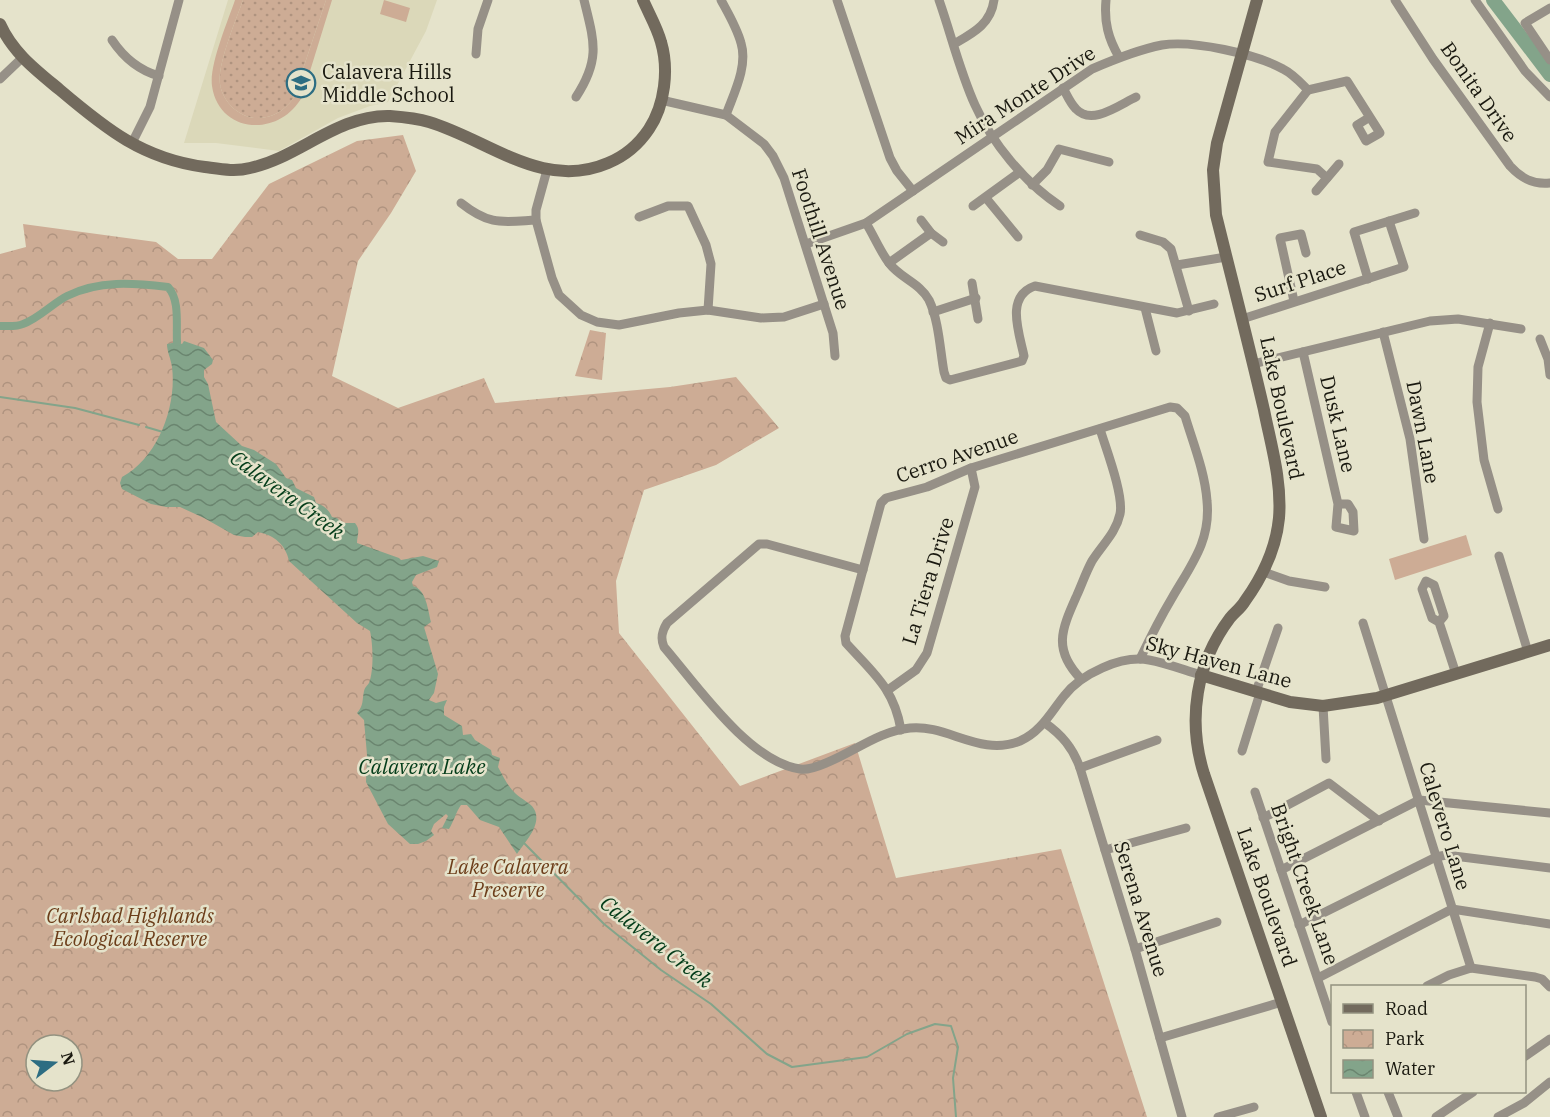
<svg xmlns="http://www.w3.org/2000/svg" width="1550" height="1117" font-family="'IBM Plex Serif',serif">
  <style>
    .built { fill: #dbd8b9 }
    .grass { fill: url(#grass-dots) }
    .park { fill: url(#park-crowns); fill-rule: evenodd }
    .pitch { fill: #cdac95 }
    .water { fill: url(#water-waves) }
    .lines { fill: none; stroke-linecap: round; stroke-linejoin: round }
    .stream { stroke: #83a48a; stroke-width: 2 }
    .canal { stroke: #83a48a; stroke-width: 8 }
    .river { stroke: #83a48a; stroke-width: 14 }
    .street { stroke: #969087; stroke-width: 9 }
    .secondary { stroke: #726a5d; stroke-width: 12 }
    .labels { text-anchor: middle; stroke-width: 5; stroke-linejoin: round; paint-order: stroke }
    .poi-label { font-size: 20px; fill: #19180f; stroke: #e5e3cb; text-anchor: start }
    .street-label { font-size: 20px; fill: #19180f; stroke: #e5e3cb }
    .park-label { font-size: 20px; font-style: italic; fill: #6c3d19; stroke: #e5e3cb }
    .water-label { font-size: 21px; font-style: italic; fill: #033c19; stroke: #e5e3cb }
  </style>
  <defs>
    <pattern id="grass-dots" width="8" height="8" patternUnits="userSpaceOnUse" patternTransform="scale(1.5)"><rect width="8" height="8" fill="#cdac95"/><path d="M2 2h.1M6 6h.1" fill="none" stroke="#af937f" stroke-width="1.8" stroke-linecap="round"/></pattern>
    <pattern id="park-crowns" width="20" height="18" patternUnits="userSpaceOnUse" patternTransform="scale(1.5)"><rect width="20" height="18" fill="#cdac95"/><path d="M2 6a3 3 0 1 1 6 0M12 15a3 3 0 1 1 6 0" fill="none" stroke="#af937f"/></pattern>
    <pattern id="water-waves" width="16" height="10" patternUnits="userSpaceOnUse" patternTransform="scale(1.5)"><rect width="16" height="10" fill="#83a48a"/><path d="M0 5q4-4 8 0t8 0" fill="none" stroke="#6a856f"/></pattern>
  </defs>
  <rect width="100%" height="100%" fill="#e5e3cb"/>
  <path class="built" d="M228,0h209l-11,31 -38,71 -18,4 -32,12 -59,33 -63,-8h-32z"/>
  <path class="grass" d="M243,0h83l-33,99c-10,13 -22,20 -39,19 -8,-1 -15,-5 -21,-10 -6,-6 -12,-15 -13,-24 -3,-19 16,-64 23,-84z"/>
  <g class="park">
    <path d="M403,135l13,36 -25,42 -33,48 -26,115 66,32 86,-30 11,25 175,-16 66,-10 43,51 -63,37 -72,25 -28,91 3,52 121,153 115,-43 41,135 165,-29 86,268h-1147v-863l26,-7 -3,-23 133,18 22,17h34l57,-75 88,-43zM36,1045h36v36h-36z"/>
    <path d="M590,330l16,3 -4,47 -27,-4z"/>
  </g>
  <g class="pitch">
    <path d="M235,0h8c-7,20 -26,65 -23,84 1,9 7,18 13,24 6,5 13,9 21,10 17,1 29,-6 39,-19l33,-99h6l-30,97c-23,41 -83,37 -90,-11 -3,-21 16,-65 23,-86z"/>
    <path d="M384,0l26,8 -4,14 -26,-8z"/>
    <path d="M1466,535l6,20 -77,25 -6,-21z"/>
  </g>
  <path class="water" d="M184,341l20,7 9,12 -1,4 -8,6v7l4,7 8,38 26,24 12,4 22,14 10,14 6,2 4,8 18,9 2,6c8,2 13,7 16,14l5,1 5,5h13c6,7 2,12 2,20l42,15 2,2 22,-4 16,5 -2,6 -21,8 -4,7 1,4c13,3 15,24 18,36l-7,5 14,47 -4,19 -5,7 7,3 11,-3 -3,7v8l18,11 1,9 8,-1 4,6 16,10 1,5 8,3 -2,9c5,9 10,20 18,27 5,5 15,9 18,15 9,15 -10,34 -17,45l-18,-27 -19,-7 -13,-15h-6c-5,7 -7,16 -12,24l-7,-1 6,-12 -2,-2 -12,10 -3,7 3,4 -8,6 -8,3h-8l-22,-20 -22,-42 1,-27 -3,-35 -7,-7c7,-8 5,-13 7,-22 1,-4 3,-5 5,-8 5,-13 4,-38 1,-52l-13,-8 -68,-62c-3,-16 -15,-26 -31,-29l-6,5h-7l-11,-2 -30,-17 -24,-11h-14l-15,-3 -29,-15 -2,-6 2,-6c36,-19 55,-71 50,-110 -1,-8 -5,-15 -5,-23l10,-2 5,2z"/>
  <g class="lines">
    <g class="stream">
      <path d="M0,397l75,11 64,17"/>
      <path d="M146,427l17,5"/>
      <path d="M522,841l82,83 57,46 50,34 56,50 25,13 75,-10 40,-23 28,-10 16,2 7,21 -5,31 3,39"/>
    </g>
    <path class="canal" d="M0,326c7,0 17,1 23,-2 15,-5 30,-21 44,-28 32,-16 66,-13 101,-9 12,13 8,37 9,55"/>
    <path class="river" d="M1493,0l57,75"/>
    <g class="street">
      <path d="M721,0c7,13 16,28 20,43 7,23 -7,50 -15,72"/>
      <path d="M837,0l53,158 7,13 16,20"/>
      <path d="M939,0c12,34 21,72 36,105 17,38 50,78 85,101"/>
      <path d="M1106,0c-2,22 2,38 13,57"/>
      <path d="M1395,0l38,59 77,107c11,12 23,19 40,17"/>
      <path d="M1475,0l50,71 25,26"/>
      <path d="M1550,8l-25,15 25,37"/>
      <path d="M112,40c12,18 26,30 47,36"/>
      <path d="M954,44c19,-11 37,-20 40,-44"/>
      <path d="M476,54l2,-25 10,-29"/>
      <path d="M0,79l22,-21"/>
      <path d="M1063,88c4,7 7,15 13,21 16,17 43,-4 60,-12"/>
      <path d="M1308,90l39,-9 33,52 -14,8 -9,-16 13,-8"/>
      <path d="M1308,90l-33,42 -7,30 49,7 10,9"/>
      <path d="M576,97c25,-38 18,-56 8,-97"/>
      <path d="M661,100l65,15 38,29 9,12 11,22 49,155 2,23"/>
      <path d="M132,143l18,-36 29,-107"/>
      <path d="M547,170l-11,40v10l16,58 7,17 22,20 16,7 22,3 60,-12 29,-3 53,8 23,-1 40,-13"/>
      <path d="M1032,185l15,-15 12,-21 50,13"/>
      <path d="M1316,191l23,-27"/>
      <path d="M986,198l32,39"/>
      <path d="M461,203c29,23 41,19 75,17"/>
      <path d="M973,206l47,-34"/>
      <path d="M639,217l29,-11h20l18,39 5,19 -3,46"/>
      <path d="M921,220l10,13 12,9"/>
      <path d="M866,223c8,13 14,28 23,40 11,15 31,20 40,37 10,21 11,50 15,72l2,6 4,2 72,-19 2,-5c-5,-24 -19,-60 11,-70l142,27 37,-9"/>
      <path d="M1140,235l23,7 8,7 18,62"/>
      <path d="M806,244l60,-21 226,-154c23,-10 45,-19 70,-24 31,-5 94,9 121,24 10,5 17,13 25,21"/>
      <path d="M889,263l42,-30"/>
      <path d="M1177,265l49,-8"/>
      <path d="M1368,279l-14,-47 61,-19"/>
      <path d="M972,283l6,36"/>
      <path d="M1294,301l-14,-63 21,-4 5,19"/>
      <path d="M1145,308l11,43"/>
      <path d="M933,312l43,-14"/>
      <path d="M1242,319l162,-52 -15,-46"/>
      <path d="M1490,323l-12,44 -1,35 7,58 14,49"/>
      <path d="M1383,332l27,107 14,100"/>
      <path d="M1540,339l8,20 2,16"/>
      <path d="M1303,352l35,152 -2,23 18,4 -1,-19 -5,-8h-10"/>
      <path d="M1253,364l177,-43 28,-2 63,10"/>
      <path d="M1499,556l29,96"/>
      <path d="M863,570l-96,-26h-8l-92,79c-5,8 -7,15 -3,24 32,37 85,115 136,122 7,1 19,-3 26,-6 28,-11 53,-32 84,-35 37,-4 70,29 110,13 21,-9 31,-29 44,-45 17,-22 57,-41 85,-36 17,3 35,10 52,15"/>
      <path d="M1264,572l25,9 36,6"/>
      <path d="M1439,622l5,-6 -10,-31 -8,-4 -4,8 10,29 7,4 17,52"/>
      <path d="M1363,623l108,345"/>
      <path d="M1081,679c-29,-30 -19,-50 -4,-84 5,-11 9,-23 15,-34 10,-16 24,-28 28,-47 4,-19 -14,-65 -20,-85"/>
      <path d="M888,690l28,-20 11,-17 48,-166 -4,-19"/>
      <path d="M1256,692l22,-64"/>
      <path d="M1323,706l3,53"/>
      <path d="M1045,723c17,12 28,25 35,45l55,181 47,168"/>
      <path d="M901,730c-7,-42 -28,-57 -55,-87l-1,-7 36,-133 5,-5 41,-11 44,-19 199,-61 7,1 8,8c8,27 20,56 22,85 4,40 -16,64 -35,97 -12,20 -22,40 -32,61"/>
      <path d="M1242,751l18,-58"/>
      <path d="M1080,768l77,-28"/>
      <path d="M1255,792l77,230"/>
      <path d="M1263,818l66,-35 50,38"/>
      <path d="M1105,850l81,-22"/>
      <path d="M1281,870l138,-70 131,13"/>
      <path d="M1299,925l137,-68 10,-2 104,13"/>
      <path d="M1135,949l82,-27"/>
      <path d="M1318,978l134,-69 98,15"/>
      <path d="M1427,986l22,-11 22,-7 64,9 7,2 8,8"/>
      <path d="M1160,1038l122,-36"/>
      <path d="M1524,1057l26,-18"/>
      <path d="M1356,1092l9,25"/>
      <path d="M1388,1092l10,25"/>
      <path d="M1218,1117l36,-10"/>
      <path d="M1436,1117l37,-25"/>
      <path d="M1498,1117l26,-14 26,-21"/>
    </g>
    <g class="secondary">
      <path d="M1257,0l-40,143 -4,27 3,45c16,65 33,130 48,195 7,35 18,71 15,108 -3,31 -16,58 -34,83 -4,7 -10,11 -15,17 -34,45 -43,102 -26,156l117,343"/>
      <path d="M0,24c13,29 36,46 60,66 46,39 83,69 145,77 15,2 30,5 45,1 48,-10 87,-53 139,-52 13,1 27,2 40,6 60,18 114,69 179,41 17,-7 31,-19 41,-34 16,-24 20,-60 12,-87 -4,-15 -12,-28 -18,-42"/>
      <path d="M1201,675l89,27 33,4 54,-8 173,-53"/>
    </g>
  </g>
  <defs>
    <g id="school-ring" transform="scale(1.5)"><circle r="9.5" fill="#e5e3cb" stroke="#2d6d82" stroke-width="1.5"/><path d="M0-5L7-2L0 1L-7-2ZM-4 1L0 2.5L4 1V4Q0 6-4 4Z" fill="#2d6d82"/></g>
  </defs>
  <g fill-rule="evenodd">
    <use href="#school-ring" x="301" y="83"/>
  </g>
  <g class="labels">
    <g class="poi-label">
      <text x="322" y="79">Calavera Hills<tspan x="322" dy="23">Middle School</tspan></text>
    </g>
    <g class="street-label">
      <text transform="translate(1479 92) rotate(55)" y="7">Bonita Drive</text>
      <text transform="translate(1025 95) rotate(-33)" y="7">Mira Monte Drive</text>
      <text transform="translate(821 239) rotate(72)" y="7">Foothill Avenue</text>
      <text transform="translate(1300 281) rotate(-18)" y="7">Surf Place</text>
      <text transform="translate(1282 408) rotate(78)" y="7">Lake Boulevard</text>
      <text transform="translate(1338 424) rotate(77)" y="7">Dusk Lane</text>
      <text transform="translate(1423 432) rotate(79)" y="7">Dawn Lane</text>
      <text transform="translate(957 456) rotate(-19)" y="7">Cerro Avenue</text>
      <text transform="translate(928 581) rotate(-73)" y="7">La Tiera Drive</text>
      <text transform="translate(1219 662) rotate(15)" y="7">Sky Haven Lane</text>
      <text transform="translate(1445 826) rotate(73)" y="7">Calevero Lane</text>
      <text transform="translate(1305 884) rotate(71)" y="7">Bright Creek Lane</text>
      <text transform="translate(1267 897) rotate(71)" y="7">Lake Boulevard</text>
      <text transform="translate(1141 909) rotate(73)" y="7">Serena Avenue</text>
    </g>
    <g class="park-label">
      <text x="508" y="874">Lake Calavera<tspan x="508" dy="23">Preserve</tspan></text>
      <text x="130" y="923">Carlsbad Highlands<tspan x="130" dy="23">Ecological Reserve</tspan></text>
    </g>
    <g class="water-label">
      <text transform="translate(287 495) rotate(36)" y="7">Calavera Creek</text>
      <text x="422" y="774">Calavera Lake</text>
      <text transform="translate(656 942) rotate(38)" y="7">Calavera Creek</text>
    </g>
  </g>
  <rect x="1331" y="985" width="195" height="108" fill="#e5e3cb" stroke="#939280" stroke-width="1.5"/>
  <rect x="1343" y="1004" width="30" height="9" fill="#726a5d" stroke="#939280" stroke-width="1.5"/>
  <text x="1385" y="1015" font-size="18" fill="#19180f">Road</text>
  <rect x="1343" y="1030" width="30" height="18" fill="url(#park-crowns)" stroke="#939280" stroke-width="1.5"/>
  <text x="1385" y="1045" font-size="18" fill="#19180f">Park</text>
  <rect x="1343" y="1060" width="30" height="18" fill="url(#water-waves)" stroke="#939280" stroke-width="1.5"/>
  <text x="1385" y="1075" font-size="18" fill="#19180f">Water</text>
  <g transform="translate(54 1063) rotate(73)"><circle r="28" fill="#e5e3cb" stroke="#939280" stroke-width="1.5"/>
  <path d="M0-4.5L10 22L0 15L-10 22Z" fill="#2d6d82"/>
  <text y="-9" font-size="16" font-weight="bold" text-anchor="middle" fill="#19180f">N</text>
  </g>
</svg>
